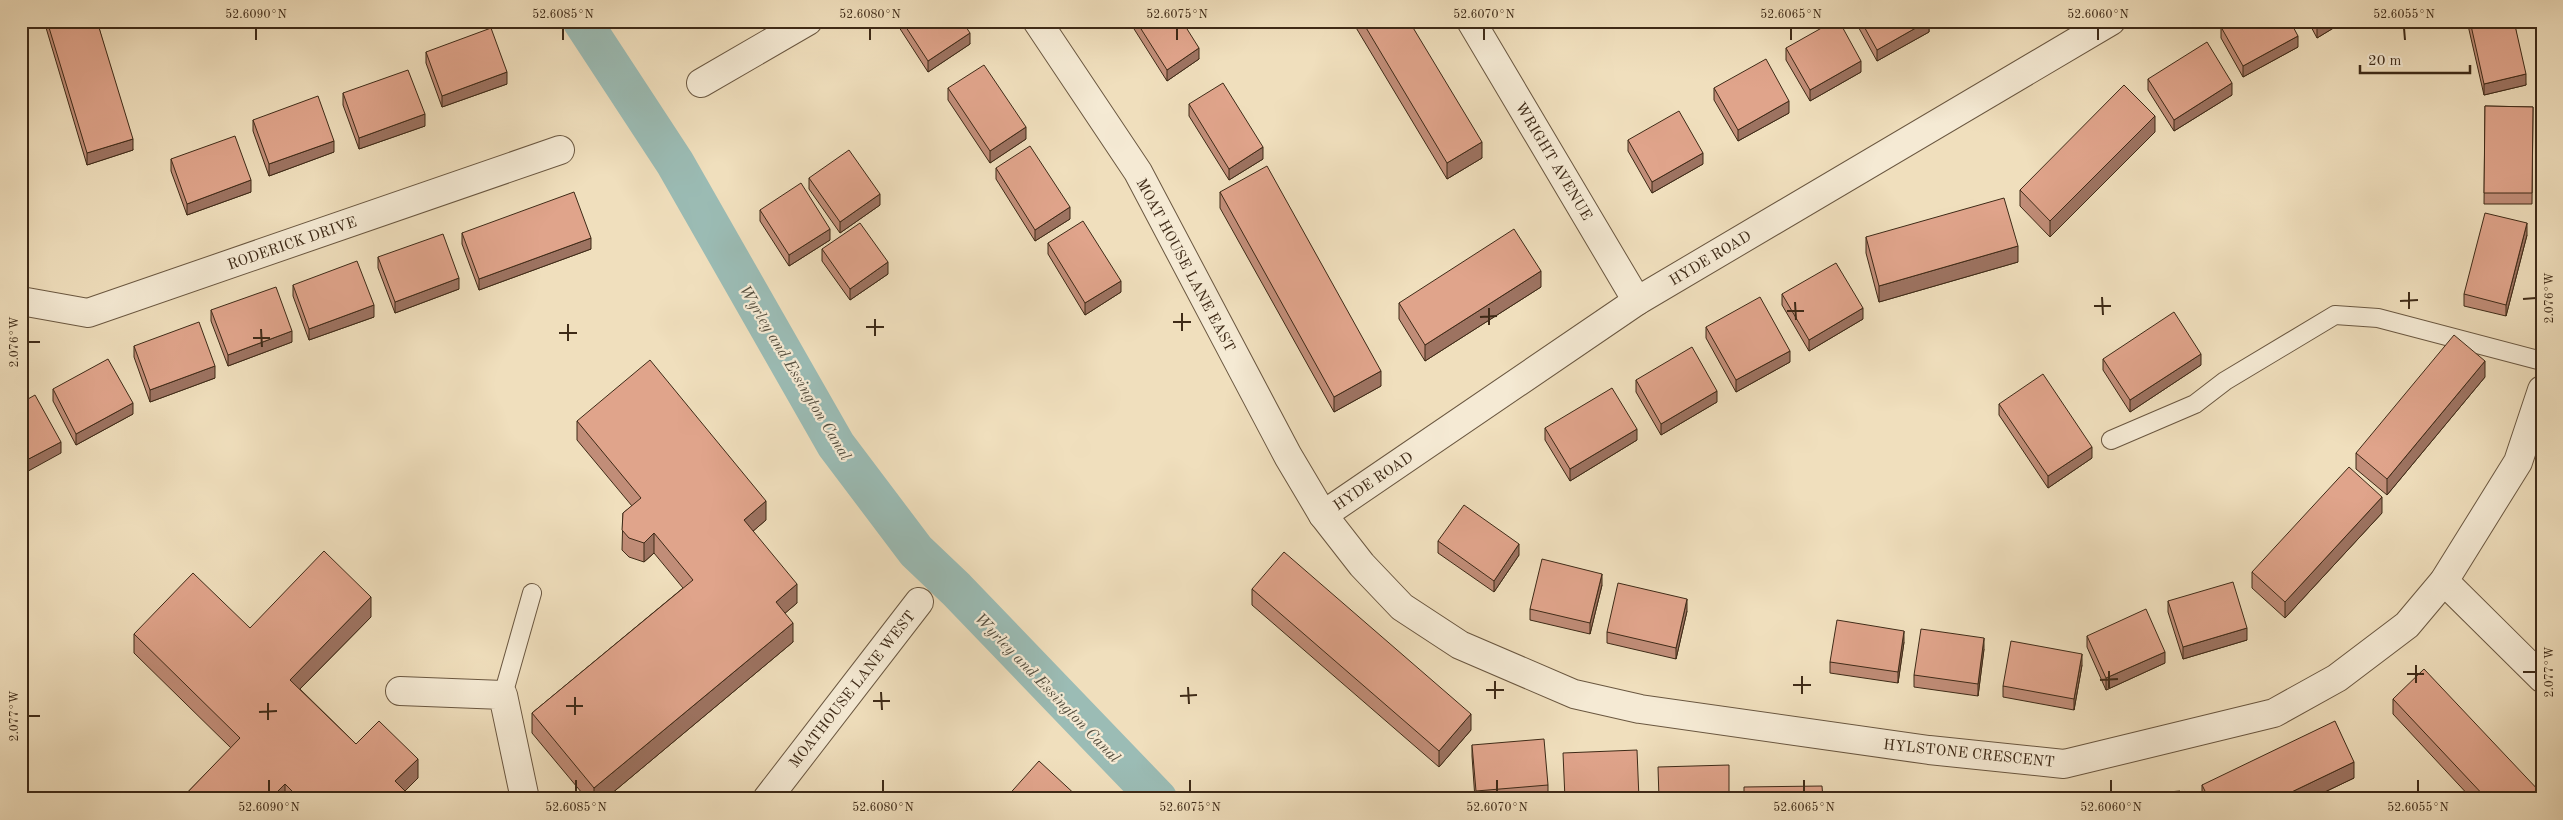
<svg xmlns="http://www.w3.org/2000/svg" width="2563" height="820" font-family="'Old Standard TT',serif">
  <style>
    .lines { fill: none; stroke-linecap: round; stroke-linejoin: round }
    .canal { stroke: #9bbcb5; stroke-width: 39 }
    .service-casing { stroke: #6a5740; stroke-width: 20 }
    .minor-casing { stroke: #6a5740; stroke-width: 30 }
    .service { stroke: #f5ead4; stroke-width: 18 }
    .minor { stroke: #f5ead4; stroke-width: 28 }
    .wall { fill: #c18d78; stroke: #3e2a17 }
    .shaded-wall { fill: #9d7361; stroke: #3e2a17 }
    .building { fill: #e0a48b; stroke: #3e2a17 }
    .ticks { fill: none; stroke: #3e2a17; stroke-width: 2 }
    .labels { text-anchor: middle; stroke-width: 4.5; stroke-linejoin: round; paint-order: stroke }
    .street-label { font-size: 15px; fill: #3e2a17; stroke: #f5ead4 }
    .water-label { font-size: 16px; font-style: italic; fill: #554e3e; stroke: #f5ead4 }
    .neatline { fill: none; stroke: #3e2a17; stroke-width: 2 }
    .ticks-label { font-size: 12px; text-anchor: middle; fill: #3e2a17 }
  </style>
  <rect width="100%" height="100%" fill="#f0dfbd"/>
  <filter id="stains"><feTurbulence type="fractalNoise" baseFrequency=".004" numOctaves="4"/><feColorMatrix values="0 0 0 0 .2 0 0 0 0 .09 0 0 0 0 .02 0 0 0 .5 -.17"/></filter>
  <radialGradient id="worn" r=".72"><stop offset=".6" stop-color="#630" stop-opacity="0"/><stop offset="1" stop-color="#630" stop-opacity=".3"/></radialGradient>
  <g class="lines">
    <path class="canal" d="M582,21l93,142 161,282 80,106 40,38 202,210"/>
    <g class="service-casing">
      <g id="service">
        <path d="M2111,440l84,-36 30,-23 110,-66 43,3 164,43"/>
        <path d="M503,695l29,-102"/>
      </g>
    </g>
    <g class="minor-casing">
      <g id="minor">
        <path d="M1037,21l101,151 150,284 35,59 39,50 40,42 58,38 114,49 66,15 289,41 135,14 210,-51 63,-35 70,-53 37,-44 74,-119 24,-72"/>
        <path d="M1471,21l166,280"/>
        <path d="M701,83l107,-62"/>
        <path d="M21,301l67,12 472,-163"/>
        <path d="M1323,515l314,-214 474,-280"/>
        <path d="M2444,581l98,97"/>
        <path d="M400,691l103,4 22,104"/>
        <path d="M767,799l152,-197"/>
      </g>
    </g>
    <use href="#service" class="service"/>
    <use href="#minor" class="minor"/>
  </g>
  <g class="wall">
    <path d="M44,21h53l36,129 -46,15z"/>
    <path d="M895,21h67l8,23 -42,28z"/>
    <path d="M1129,21h53l17,38 -32,22z"/>
    <path d="M1352,21h57l73,137 -35,21z"/>
    <path d="M1855,21h74v11l-52,29z"/>
    <path d="M2308,21h37l-28,17z"/>
    <path d="M2467,21h47l12,64 -42,10z"/>
    <path d="M2221,27l77,20 -55,30 -22,-39z"/>
    <path d="M1786,48l75,24 -51,29 -24,-41z"/>
    <path d="M426,52l81,32 -65,23 -16,-44z"/>
    <path d="M2148,79l84,16 -58,36 -26,-41z"/>
    <path d="M948,88l78,51 -36,24 -42,-63z"/>
    <path d="M1714,88l75,25 -51,28 -24,-41z"/>
    <path d="M343,93l82,33 -66,23 -16,-44z"/>
    <path d="M1189,104l74,55 -34,21 -40,-64z"/>
    <path d="M2485,106l48,1 -1,97h-48z"/>
    <path d="M253,120l81,32 -65,24 -16,-45z"/>
    <path d="M2155,132l-105,105 -30,-31v-16z"/>
    <path d="M1628,140l75,24 -51,29 -24,-42z"/>
    <path d="M171,159l80,33 -64,23 -16,-44z"/>
    <path d="M996,168l74,51 -35,22 -39,-62z"/>
    <path d="M809,178l71,27 -40,28 -31,-44z"/>
    <path d="M1220,192l161,194 -47,26 -114,-204z"/>
    <path d="M760,210l70,30 -41,26 -29,-45z"/>
    <path d="M462,233l129,16 -112,41 -17,-46z"/>
    <path d="M2527,235l-21,81 -42,-10v-12z"/>
    <path d="M1866,237l152,25 -139,40 -13,-49z"/>
    <path d="M1048,243l73,49 -36,23 -37,-61z"/>
    <path d="M822,249l66,25 -38,26 -28,-39z"/>
    <path d="M378,257l81,32 -64,24 -17,-45z"/>
    <path d="M293,285l81,32 -65,23 -16,-44z"/>
    <path d="M1541,287l-116,74 -26,-42v-16z"/>
    <path d="M1782,294l81,25 -54,32 -27,-46z"/>
    <path d="M211,310l81,32 -64,24 -17,-45z"/>
    <path d="M1706,327l84,35 -54,30 -30,-54z"/>
    <path d="M134,346l81,32 -65,24 -16,-45z"/>
    <path d="M2103,359l98,6 -71,47 -27,-42z"/>
    <path d="M2485,377l-98,118 -31,-26v-16z"/>
    <path d="M1636,380l81,22 -56,33 -25,-43z"/>
    <path d="M53,389l80,25 -57,31 -23,-44z"/>
    <path d="M1999,404l93,54 -44,30 -49,-73z"/>
    <path d="M577,421l189,99 -13,11 44,72 -12,10 8,29 -188,157h-18l-55,-66v-20l151,-125 -29,-35 -10,9 -15,-5 -7,-7 1,-37 9,-7 -55,-66z"/>
    <path d="M1545,428l92,12 -67,41 -25,-41z"/>
    <path d="M2382,513l-97,105 -33,-30v-16z"/>
    <path d="M2542,526v23l-4,-4v-16z"/>
    <path d="M1438,541l81,14 -25,37 -56,-39z"/>
    <path d="M1602,585l-12,49 -60,-14v-11z"/>
    <path d="M1252,589l219,141 -32,37 -187,-162z"/>
    <path d="M2168,601l79,39 -64,19 -15,-47z"/>
    <path d="M1687,611l-11,48 -69,-16v-11z"/>
    <path d="M371,617l-71,72 56,55 62,34 -13,13 8,8h-232l50,-51 -97,-95v-19l116,-6z"/>
    <path d="M2087,636l78,27 -59,27 -19,-43z"/>
    <path d="M1904,642l-6,41 -68,-10v-11z"/>
    <path d="M1984,649l-6,47 -64,-9v-12z"/>
    <path d="M2082,665l-8,45 -71,-13v-11z"/>
    <path d="M2393,699l149,100h-70l-79,-85z"/>
    <path d="M1472,745l76,40v11l-35,3h-38l-3,-43z"/>
    <path d="M2354,778l-44,21h-108v-14z"/>
  </g>
  <g class="shaded-wall">
    <path d="M1928,21h1v11l-52,29v-11z"/>
    <path d="M2326,21h19l-28,17v-12z"/>
    <path d="M970,33v11l-42,28v-11z"/>
    <path d="M2298,36v11l-55,30v-11z"/>
    <path d="M1199,48v11l-32,22v-11z"/>
    <path d="M1861,61v11l-51,29v-11z"/>
    <path d="M507,72v12l-65,23v-11z"/>
    <path d="M2526,74v11l-42,10v-11z"/>
    <path d="M2232,83v12l-58,36v-11z"/>
    <path d="M1789,101v12l-51,28v-11z"/>
    <path d="M425,114v12l-66,23v-11z"/>
    <path d="M2155,116v16l-105,105v-16z"/>
    <path d="M1026,127v12l-36,24v-12z"/>
    <path d="M133,139v11l-46,15v-12z"/>
    <path d="M334,141v11l-65,24v-12z"/>
    <path d="M1482,142v16l-35,21v-16z"/>
    <path d="M1263,147v12l-34,21v-11z"/>
    <path d="M1703,153v11l-51,29v-11z"/>
    <path d="M251,180v12l-64,23v-11z"/>
    <path d="M880,194v11l-40,28v-11z"/>
    <path d="M1070,207v12l-35,22v-11z"/>
    <path d="M2527,223v12l-21,81v-11z"/>
    <path d="M830,229v11l-41,26v-11z"/>
    <path d="M591,238v11l-112,41v-11z"/>
    <path d="M2018,246v16l-139,40v-16z"/>
    <path d="M888,262v12l-38,26v-11z"/>
    <path d="M1541,271v16l-116,74v-16z"/>
    <path d="M459,278v11l-64,24v-11z"/>
    <path d="M1121,281v11l-36,23v-12z"/>
    <path d="M374,305v12l-65,23v-11z"/>
    <path d="M1863,308v11l-54,32v-11z"/>
    <path d="M292,331v11l-64,24v-11z"/>
    <path d="M1790,351v11l-54,30v-12z"/>
    <path d="M2201,354v11l-71,47v-12z"/>
    <path d="M2485,361v16l-98,118v-16z"/>
    <path d="M215,366v12l-65,24v-12z"/>
    <path d="M1381,371v15l-47,26v-15z"/>
    <path d="M1717,391v11l-56,33v-11z"/>
    <path d="M133,403v11l-57,31v-11z"/>
    <path d="M1637,429v11l-67,41v-12z"/>
    <path d="M61,442v11l-40,22v-12z"/>
    <path d="M2092,447v11l-44,30v-12z"/>
    <path d="M2382,497v16l-97,105v-16z"/>
    <path d="M766,501v19l-22,19v-19z"/>
    <path d="M654,533v20l-10,9v-19z"/>
    <path d="M1519,544v11l-25,37v-11z"/>
    <path d="M1602,574v11l-12,49v-11z"/>
    <path d="M797,584v19l-21,18v-19z"/>
    <path d="M371,597v20l-81,82v-19z"/>
    <path d="M1687,599v12l-11,48v-11z"/>
    <path d="M793,623v19l-188,157h-11v-11z"/>
    <path d="M2247,628v12l-64,19v-12z"/>
    <path d="M1904,631v11l-6,41v-11z"/>
    <path d="M1984,638v11l-6,47v-12z"/>
    <path d="M2165,652v11l-59,27v-12z"/>
    <path d="M2082,654v11l-8,45v-11z"/>
    <path d="M1471,714v16l-32,37v-16z"/>
    <path d="M418,759v19l-21,21 -2,-18z"/>
    <path d="M2354,762v16l-44,21h-33z"/>
    <path d="M285,784v15h-15z"/>
  </g>
  <g class="building">
    <path d="M47,21h50l36,118 -46,14z"/>
    <path d="M902,21h60l8,12 -42,28z"/>
    <path d="M1136,21h46l17,27 -32,22z"/>
    <path d="M1362,21h47l73,121 -35,21z"/>
    <path d="M1834,21h5l22,40 -51,29 -24,-42z"/>
    <path d="M1861,21h67l-51,29z"/>
    <path d="M2231,21h59l8,15 -55,30 -22,-39z"/>
    <path d="M2315,21h11l-9,5z"/>
    <path d="M2470,21h44l12,53 -42,10z"/>
    <path d="M491,28l16,44 -65,24 -16,-44z"/>
    <path d="M2207,42l25,41 -58,37 -26,-41z"/>
    <path d="M1766,59l23,42 -51,29 -24,-42z"/>
    <path d="M984,65l42,62 -36,24 -42,-63z"/>
    <path d="M408,70l17,44 -66,24 -16,-45z"/>
    <path d="M1223,83l40,64 -34,22 -40,-65z"/>
    <path d="M2124,85l31,31 -105,105 -30,-31z"/>
    <path d="M318,96l16,45 -65,23 -16,-44z"/>
    <path d="M2485,106l48,1 -1,86h-48z"/>
    <path d="M1679,111l24,42 -51,29 -24,-42z"/>
    <path d="M235,136l16,44 -64,24 -16,-45z"/>
    <path d="M1030,146l40,61 -35,23 -39,-62z"/>
    <path d="M849,150l31,44 -40,28 -31,-44z"/>
    <path d="M1267,166l114,205 -47,26 -114,-205z"/>
    <path d="M801,183l29,46 -41,26 -29,-45z"/>
    <path d="M574,192l17,46 -112,41 -17,-46z"/>
    <path d="M2004,198l14,48 -139,40 -13,-49z"/>
    <path d="M2485,213l42,10 -21,82 -42,-11z"/>
    <path d="M1083,221l38,60 -36,22 -37,-60z"/>
    <path d="M860,223l28,39 -38,27 -28,-40z"/>
    <path d="M1514,229l27,42 -116,74 -26,-42z"/>
    <path d="M443,234l16,44 -64,24 -17,-45z"/>
    <path d="M357,261l17,44 -65,24 -16,-44z"/>
    <path d="M1836,263l27,45 -54,32 -27,-46z"/>
    <path d="M276,287l16,44 -64,24 -17,-45z"/>
    <path d="M1760,297l30,54 -54,29 -30,-53z"/>
    <path d="M2174,312l27,42 -71,46 -27,-41z"/>
    <path d="M199,322l16,44 -65,24 -16,-44z"/>
    <path d="M2454,335l31,26 -98,118 -31,-26z"/>
    <path d="M1692,347l25,44 -56,33 -25,-44z"/>
    <path d="M108,359l25,44 -57,31 -23,-45z"/>
    <path d="M650,360l116,141 -22,19 53,64 -21,18 17,21 -199,165 -62,-75 161,-133 -39,-47 -10,10 -15,-5 -7,-8 1,-17 18,-15 -64,-77z"/>
    <path d="M2043,374l49,73 -44,29 -49,-72z"/>
    <path d="M1612,388l25,41 -67,40 -25,-41z"/>
    <path d="M35,395l26,47 -40,21v-60z"/>
    <path d="M2349,467l33,30 -97,105 -33,-30z"/>
    <path d="M1464,505l55,39 -25,37 -56,-40z"/>
    <path d="M2542,526v7l-4,-4z"/>
    <path d="M324,551l47,46 -81,83 66,64 23,-23 39,38 -23,22 18,18h-113l-15,-15 -15,15h-89l59,-61 -106,-104 59,-61 57,55z"/>
    <path d="M1284,552l187,162 -32,37 -187,-162z"/>
    <path d="M1542,559l60,15 -12,49 -60,-14z"/>
    <path d="M2233,582l14,46 -64,19 -15,-46z"/>
    <path d="M1618,583l69,16 -11,49 -69,-16z"/>
    <path d="M2146,609l19,43 -59,26 -19,-42z"/>
    <path d="M1837,620l67,11 -6,41 -68,-10z"/>
    <path d="M1921,629l63,9 -6,46 -64,-9z"/>
    <path d="M2011,641l71,13 -8,45 -71,-13z"/>
    <path d="M2424,669l118,125v5h-55l-94,-100z"/>
    <path d="M2335,721l19,41 -77,37h-68l-7,-14z"/>
    <path d="M1544,739l4,46 -72,6 -4,-46z"/>
    <path d="M1637,750l2,49h-74l-2,-46z"/>
    <path d="M1039,761l41,38h-75z"/>
    <path d="M1729,765v34h-70l-1,-32z"/>
    <path d="M1822,786l1,13h-79v-12z"/>
    <path d="M2180,791l1,8h-97z"/>
  </g>
  <path class="ticks" d="M256,28v12M563,28v12M870,28v12M1177,28v12M1484,28v12M1791,28v12M2098,28v12M2404,28l1,12M2409,292v17M2102,297l1,18M2523,299l13,-1M2400,301l18,-1M1795,302l1,18M2094,306h17M1489,308v17M1787,311h17M1182,313v18M1480,317l17,-1M875,319v17M1173,322h18M568,324v17M866,327h18M261,329l1,18M559,333h18M253,338h17M28,342h12M2416,665v18M2109,671v17M2523,672h13M2407,674h17M1802,676v18M2100,680l18,-1M1495,681v18M1793,685h18M1188,687l1,17M1486,690h18M881,692l1,18M1180,696l17,-1M575,697v18M873,701h17M268,703v17M566,706h17M259,712l18,-1M28,716h12M269,780v12M576,780v12M883,780v12M1190,780v12M1497,780v12M1804,780v12M2111,780v12M2418,780v12"/>
  <g class="labels">
    <g class="street-label">
      <text transform="translate(1554 161) rotate(59)" y="5">WRIGHT AVENUE</text>
      <text transform="translate(292 243) rotate(-19)" y="5">RODERICK DRIVE</text>
      <text transform="translate(1710 258) rotate(-31)" y="5">HYDE ROAD</text>
      <text transform="translate(1186 265) rotate(62)" y="5">MOAT HOUSE LANE EAST</text>
      <text transform="translate(1373 481) rotate(-34)" y="5">HYDE ROAD</text>
      <text transform="translate(852 689) rotate(-52)" y="5">MOATHOUSE LANE WEST</text>
      <text transform="translate(1969 753) rotate(6)" y="5">HYLSTONE CRESCENT</text>
    </g>
    <g class="water-label">
      <text transform="translate(796 372) rotate(59)" y="6">Wyrley and Essington Canal</text>
      <text transform="translate(1048 687) rotate(46)" y="6">Wyrley and Essington Canal</text>
    </g>
  </g>
  <rect width="2563" height="820" fill="none" stroke="#f0dfbd" stroke-width="55"/>
  <path d="M2360 65v8h110v-8" fill="none" stroke="#3e2a17" stroke-width="2.5"/>
  <text x="2368" y="65" font-size="15" fill="#3e2a17" stroke="#f5ead4" stroke-width="4" paint-order="stroke">20 m</text>
  <rect x="28" y="28" width="2508" height="764" class="neatline"/>
  <g class="ticks-label">
    <text x="256" y="18">52.6090°N</text>
    <text x="563" y="18">52.6085°N</text>
    <text x="870" y="18">52.6080°N</text>
    <text x="1177" y="18">52.6075°N</text>
    <text x="1484" y="18">52.6070°N</text>
    <text x="1791" y="18">52.6065°N</text>
    <text x="2098" y="18">52.6060°N</text>
    <text x="2404" y="18">52.6055°N</text>
    <text transform="translate(2549 298) rotate(-90)" y="4">2.076°W</text>
    <text transform="translate(14 342) rotate(-90)" y="4">2.076°W</text>
    <text transform="translate(2549 672) rotate(-90)" y="4">2.077°W</text>
    <text transform="translate(14 716) rotate(-90)" y="4">2.077°W</text>
    <text x="269" y="811">52.6090°N</text>
    <text x="576" y="811">52.6085°N</text>
    <text x="883" y="811">52.6080°N</text>
    <text x="1190" y="811">52.6075°N</text>
    <text x="1497" y="811">52.6070°N</text>
    <text x="1804" y="811">52.6065°N</text>
    <text x="2111" y="811">52.6060°N</text>
    <text x="2418" y="811">52.6055°N</text>
  </g>
  <rect width="100%" height="100%" filter="url(#stains)"/>
  <rect width="100%" height="100%" fill="url(#worn)"/>
</svg>
